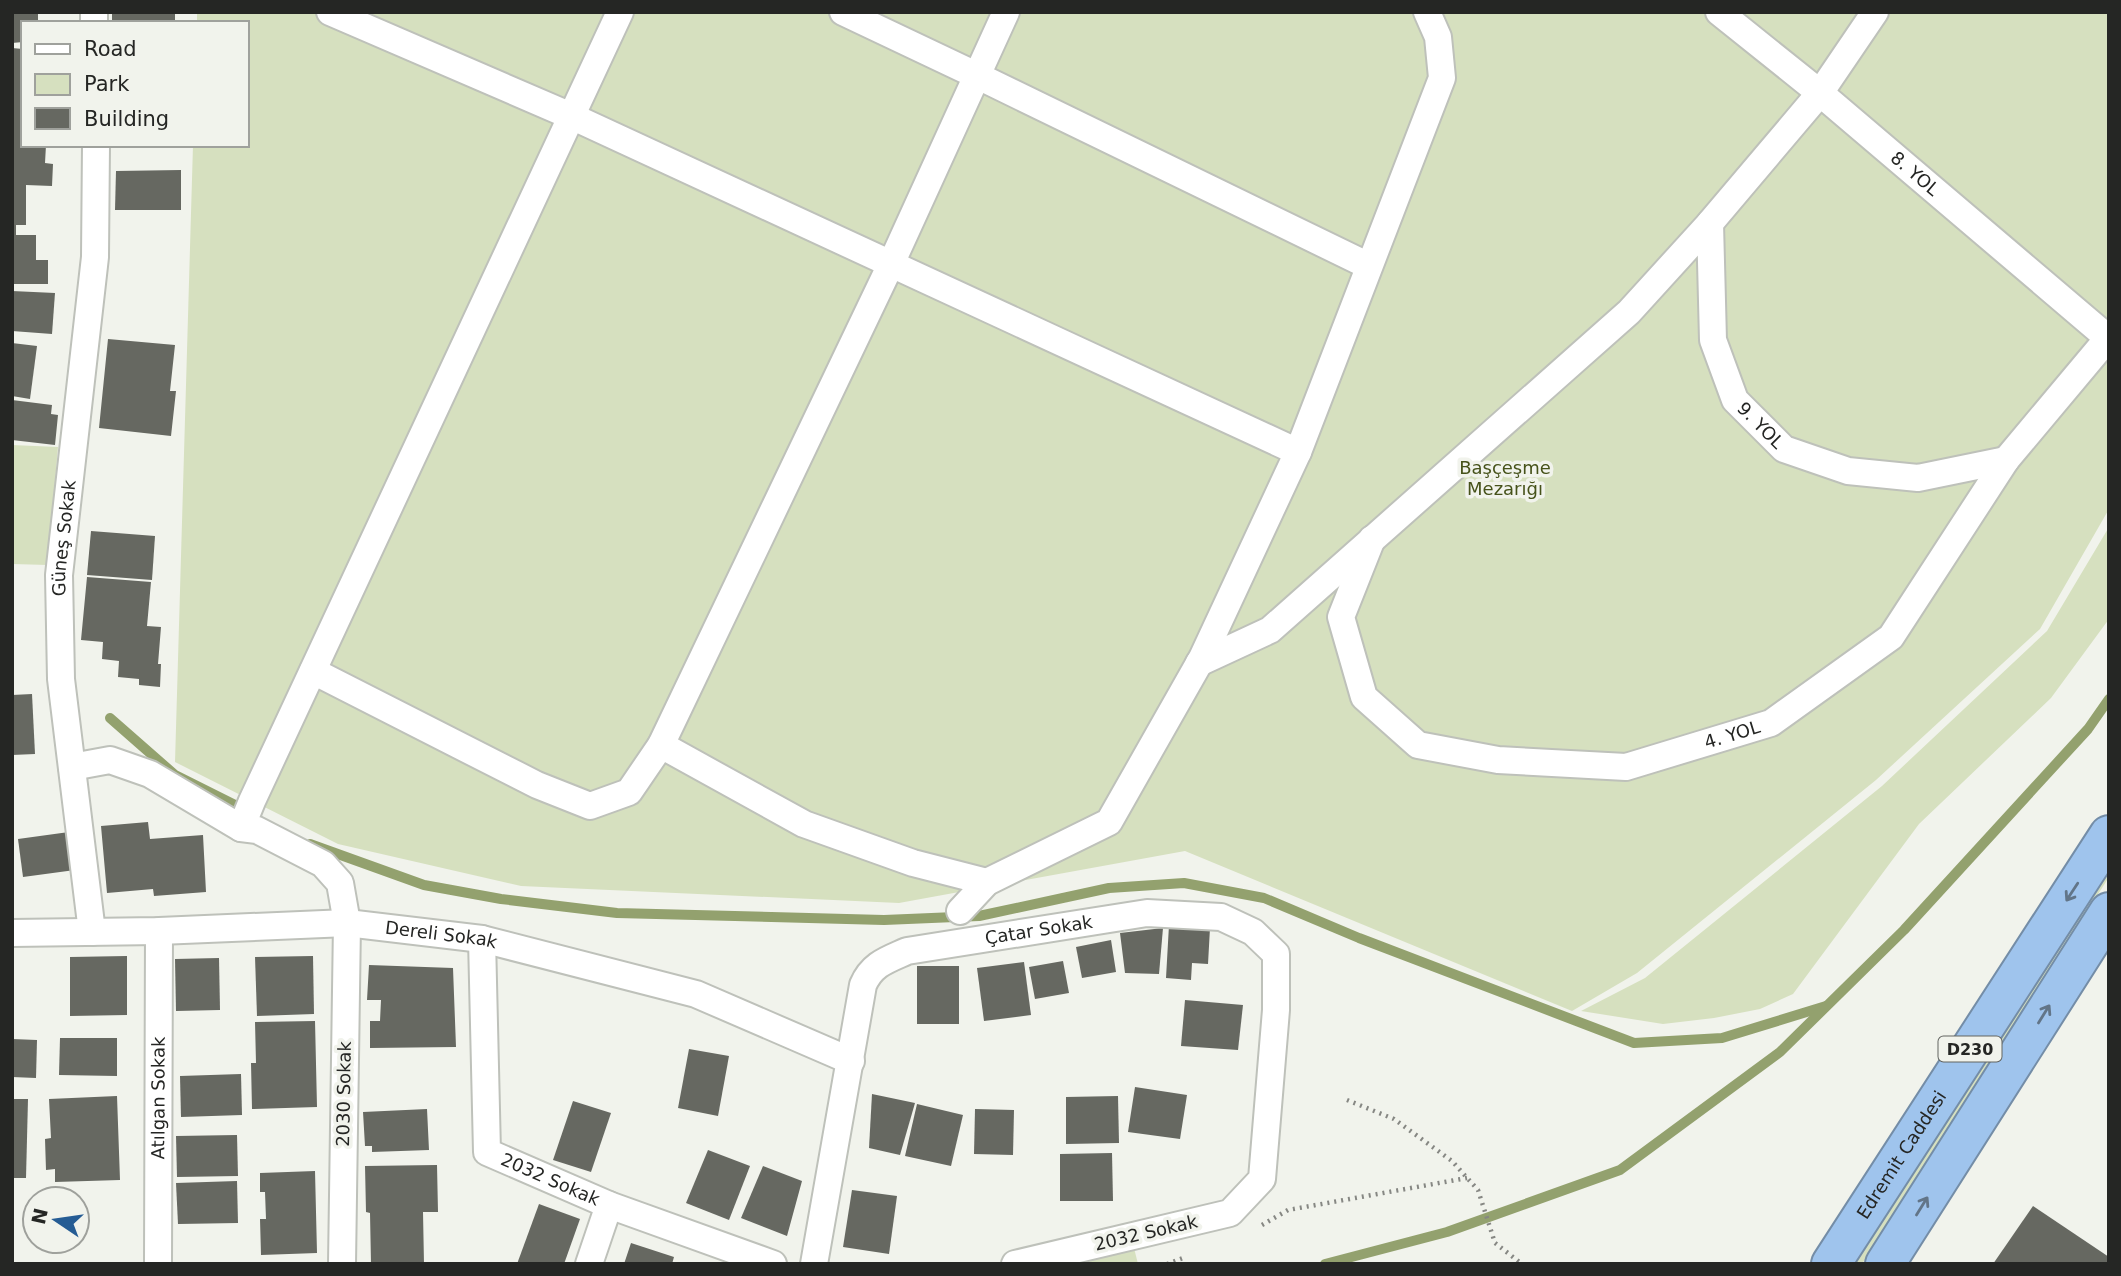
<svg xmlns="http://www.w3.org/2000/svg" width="2121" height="1276" font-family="'DejaVu Sans',sans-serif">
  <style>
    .green { fill: #d6e0bf }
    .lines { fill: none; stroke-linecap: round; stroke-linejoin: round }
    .stream { stroke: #93a16e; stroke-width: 10 }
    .building { fill: #666861 }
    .street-casing { stroke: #bec1ba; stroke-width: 30 }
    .highway-casing { stroke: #748da7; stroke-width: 42 }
    .path { stroke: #868783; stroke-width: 4.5; stroke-dasharray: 2 5; stroke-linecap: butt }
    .street { stroke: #fff; stroke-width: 26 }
    .highway { stroke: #9fc4ed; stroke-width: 38 }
    .oneway { stroke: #627588 }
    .labels { text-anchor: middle; stroke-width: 7; stroke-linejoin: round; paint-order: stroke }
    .shield { fill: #f1f3ec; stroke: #626460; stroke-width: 2 }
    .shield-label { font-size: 16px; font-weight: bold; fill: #252624 }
    .street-label { font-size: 18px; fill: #252624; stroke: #f1f3ec }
    .park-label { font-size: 18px; fill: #46521a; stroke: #f1f3ec }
  </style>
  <rect width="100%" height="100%" fill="#f1f3ec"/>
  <g class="green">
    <path d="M197,12h1912v497l-69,120 -164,151 -239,193 -65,38 -387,-160 -286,52 -378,-17 -183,-42 -163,-82 18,-617h54v-122h-50z"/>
    <path d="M12,445l46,2 -10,118 -36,-1z"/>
    <path d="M2109,527v92l-58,79 -132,126 -126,170 -33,15 -46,9 -51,6 -82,-13 64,-33 237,-192 165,-155z"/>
    <path d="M2109,868v9l-247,387h-9z"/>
    <path d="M1134,1248l4,16h-73z"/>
  </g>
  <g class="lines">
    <g class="stream">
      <path d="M110,718l65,57 74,37"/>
      <path d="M310,844l114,41 77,14 116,14 267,7 95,-4 130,-28 75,-5 80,15 95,40 275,105 88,-5 104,-32"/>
      <path d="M1325,1264l122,-32 173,-62 160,-118 124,-122 184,-201 21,-30"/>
    </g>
  </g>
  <g class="building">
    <path d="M12,12h26v11h-15v19l-11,1z"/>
    <rect x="112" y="12" width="63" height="11"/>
    <path d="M12,48l11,1v96h23l-1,18 8,1 -1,22 -26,-1v40h-10v10h20v25h12v24h-36z"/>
    <path d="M181,170v40h-66l1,-39z"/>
    <path d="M12,291l43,2 -3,41 -40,-3z"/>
    <path d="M108,339l67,6 -5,46h6l-5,45 -72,-8z"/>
    <path d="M12,343l25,3 -7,53 -18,-3z"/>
    <path d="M12,400l40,5 -1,9 7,1 -3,30 -43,-5z"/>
    <path d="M91,531l64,5 -3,44 -65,-5z"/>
    <path d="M87,577l64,5 -4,44 14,1 -3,37h3l-1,23 -21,-2v-6l-21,-2 1,-16 -17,-2 1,-17 -22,-2z"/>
    <path d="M32,694l3,60 -23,1v-60z"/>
    <path d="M148,822l2,17 53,-4 3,57 -52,4 -1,-7 -46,4 -6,-67z"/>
    <path d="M69,832l6,38 -52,7 -5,-38z"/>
    <path d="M1169,925l41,3 -2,36 -16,-1 -1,17 -25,-2z"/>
    <path d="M1163,928l-4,46 -34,-1 -5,-40z"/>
    <path d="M1111,940l5,32 -34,6 -6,-31z"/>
    <path d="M127,956v59l-57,1v-59z"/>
    <path d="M313,956l1,58 -57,2 -2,-59z"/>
    <path d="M219,958l1,52 -44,1 -1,-52z"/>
    <path d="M1063,961l6,32 -34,6 -6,-32z"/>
    <path d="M1024,962l7,53 -47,6 -7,-53z"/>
    <path d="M369,965l84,3 3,79 -86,1v-27h10l1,-21h-14z"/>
    <rect x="917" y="966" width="42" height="58"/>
    <path d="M1185,1000l58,5 -5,45 -57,-4z"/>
    <path d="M315,1021l2,86 -65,2 -1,-46h5l-1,-41z"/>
    <path d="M60,1038h57v38l-58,-1z"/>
    <path d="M12,1039l25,1 -1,38 -24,-1z"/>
    <path d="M689,1049l40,7 -11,60 -40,-8z"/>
    <path d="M241,1074l1,41 -61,2 -1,-41z"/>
    <path d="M1135,1087l52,8 -7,44 -52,-7z"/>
    <path d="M872,1094l43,9 -15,52 -31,-7z"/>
    <path d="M117,1096l3,84 -65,2v-13l-9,1 -1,-31 6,-1 -2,-39z"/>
    <path d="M1118,1096l1,47 -53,1v-47z"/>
    <path d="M12,1099h16l-2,79h-14z"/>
    <path d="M573,1101l38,12 -20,59 -38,-12z"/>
    <path d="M917,1104l46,11 -12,51 -46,-10z"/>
    <path d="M427,1109l2,41 -57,2v-6h-7l-2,-34z"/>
    <path d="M975,1109l39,1 -1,45 -39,-1z"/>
    <path d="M237,1135l1,41 -61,1 -1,-41z"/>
    <path d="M708,1150l42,16 -21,54 -43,-17z"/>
    <path d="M1112,1153l1,48h-53v-47z"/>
    <path d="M437,1165l1,47h-15l1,52h-53l-1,-51 -4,-1 -1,-46z"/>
    <path d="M763,1166l39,15 -15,55 -46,-18z"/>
    <path d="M315,1171l2,82 -56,2 -1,-36h6l-1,-27h-5v-19z"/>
    <path d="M237,1181l1,42 -60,1 -2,-41z"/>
    <path d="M852,1190l45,6 -8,58 -46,-7z"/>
    <path d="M539,1204l41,15 -16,45h-47z"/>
    <path d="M2033,1206l76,51v7h-116z"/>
    <path d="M631,1243l43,14 -2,7h-48z"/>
  </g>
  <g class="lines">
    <g class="street-casing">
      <g id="street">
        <path d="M94,12v11"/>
        <path d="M330,12l241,104 727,336"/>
        <path d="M843,12l135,64 391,190"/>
        <path id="s1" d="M1719,12l101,81 288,245"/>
        <path id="s2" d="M1710,223l3,117 22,60 49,49 64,22 70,7 88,-18"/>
        <path id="s3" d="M1372,539l-31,78 23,80 54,48 80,15 128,7 145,-44 120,-86 115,-177 103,-123"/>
        <path d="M1199,663l71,-33 359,-318 81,-89 110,-130 55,-81"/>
        <path d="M313,671l224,114 53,21 39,-14 32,-47 230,-481 115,-252"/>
        <path d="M661,745l143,79 109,39 74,19"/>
        <path d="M72,767l38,-7 40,14 91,54 11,-27 368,-789"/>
        <path d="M241,828l16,2 66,34 17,19 7,40 -5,341"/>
        <path d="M960,911l27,-29 122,-60 93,-164 96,-206 144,-374 -4,-41 -11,-25"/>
        <path id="s4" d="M92,932l-31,-253 -2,-104 36,-318 1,-112"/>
        <path id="s5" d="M12,933l147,-2 188,-8 135,16 214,55 155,67"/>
        <path id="s6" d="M482,939l5,213 122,53 164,59"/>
        <path id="s7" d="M158,1264l1,-333"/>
        <path d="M589,1264l20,-59"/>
        <path id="s8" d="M814,1264l49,-279c9,-21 24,-25 44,-34l240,-38 74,4 32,15 23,22v56l-14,169 -32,34 -215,51"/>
      </g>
    </g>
    <g class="highway-casing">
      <g id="highway">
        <path id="s9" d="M1831,1264l278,-429"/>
        <path d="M1885,1264l224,-352"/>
      </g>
    </g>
    <g class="path">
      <path d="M1347,1100l47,19 58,42 26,29 17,53 27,21"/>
      <path d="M1262,1225l26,-15 179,-32"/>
      <path d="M1167,1264l16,-6"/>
    </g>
    <use href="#street" class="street"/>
    <use href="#highway" class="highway"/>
  </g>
  <defs><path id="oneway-shaft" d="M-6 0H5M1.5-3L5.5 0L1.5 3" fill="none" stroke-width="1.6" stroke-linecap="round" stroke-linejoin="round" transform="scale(1.75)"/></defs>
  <g class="oneway">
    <use href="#oneway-shaft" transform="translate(2072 892) rotate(123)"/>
    <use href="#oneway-shaft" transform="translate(2044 1014) rotate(-58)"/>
    <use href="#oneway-shaft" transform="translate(1922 1206) rotate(-58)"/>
  </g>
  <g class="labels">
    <rect class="shield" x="1938.5" y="1036.5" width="63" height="25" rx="5"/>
    <g class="shield-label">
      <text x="1970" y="1055">D230</text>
    </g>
    <g class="street-label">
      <text dy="6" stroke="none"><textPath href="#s1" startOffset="254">8. YOL</textPath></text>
      <text dy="6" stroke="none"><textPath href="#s2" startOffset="217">9. YOL</textPath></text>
      <text dy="6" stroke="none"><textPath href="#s4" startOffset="396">Güneş Sokak</textPath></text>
      <text dy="6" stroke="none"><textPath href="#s3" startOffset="560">4. YOL</textPath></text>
      <text dy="6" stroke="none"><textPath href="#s8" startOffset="474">Çatar Sokak</textPath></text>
      <text dy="6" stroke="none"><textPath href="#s5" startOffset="430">Dereli Sokak</textPath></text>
      <text transform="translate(344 1094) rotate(-89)" y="6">2030 Sokak</text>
      <text dy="6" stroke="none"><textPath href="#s7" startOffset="166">Atılgan Sokak</textPath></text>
      <text dy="6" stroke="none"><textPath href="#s9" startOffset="130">Edremit Caddesi</textPath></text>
      <text dy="6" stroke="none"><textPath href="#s6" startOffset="282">2032 Sokak</textPath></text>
      <text transform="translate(1146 1233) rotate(-13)" y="6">2032 Sokak</text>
    </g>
    <g class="park-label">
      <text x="1505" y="474">Başçeşme<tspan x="1505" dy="21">Mezarığı</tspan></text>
    </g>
  </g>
  <rect width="2121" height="1276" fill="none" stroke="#252624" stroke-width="28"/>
  <rect x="21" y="21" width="228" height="126" fill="#f1f3ec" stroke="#9fa19c" stroke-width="2"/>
  <rect x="35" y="44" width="35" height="10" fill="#ffffff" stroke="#9fa19c" stroke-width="2"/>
  <text x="84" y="56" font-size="21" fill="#252624">Road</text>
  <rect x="35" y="74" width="35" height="21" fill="#d6e0bf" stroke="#9fa19c" stroke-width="2"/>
  <text x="84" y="91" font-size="21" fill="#252624">Park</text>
  <rect x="35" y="108" width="35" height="21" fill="#666861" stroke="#9fa19c" stroke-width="2"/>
  <text x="84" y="126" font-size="21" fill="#252624">Building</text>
  <g transform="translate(56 1220) rotate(283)"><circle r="33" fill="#f1f3ec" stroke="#9fa19c" stroke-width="2"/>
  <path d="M0-5L12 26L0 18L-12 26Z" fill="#255c94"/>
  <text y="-10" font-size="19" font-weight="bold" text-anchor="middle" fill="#252624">N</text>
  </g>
</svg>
